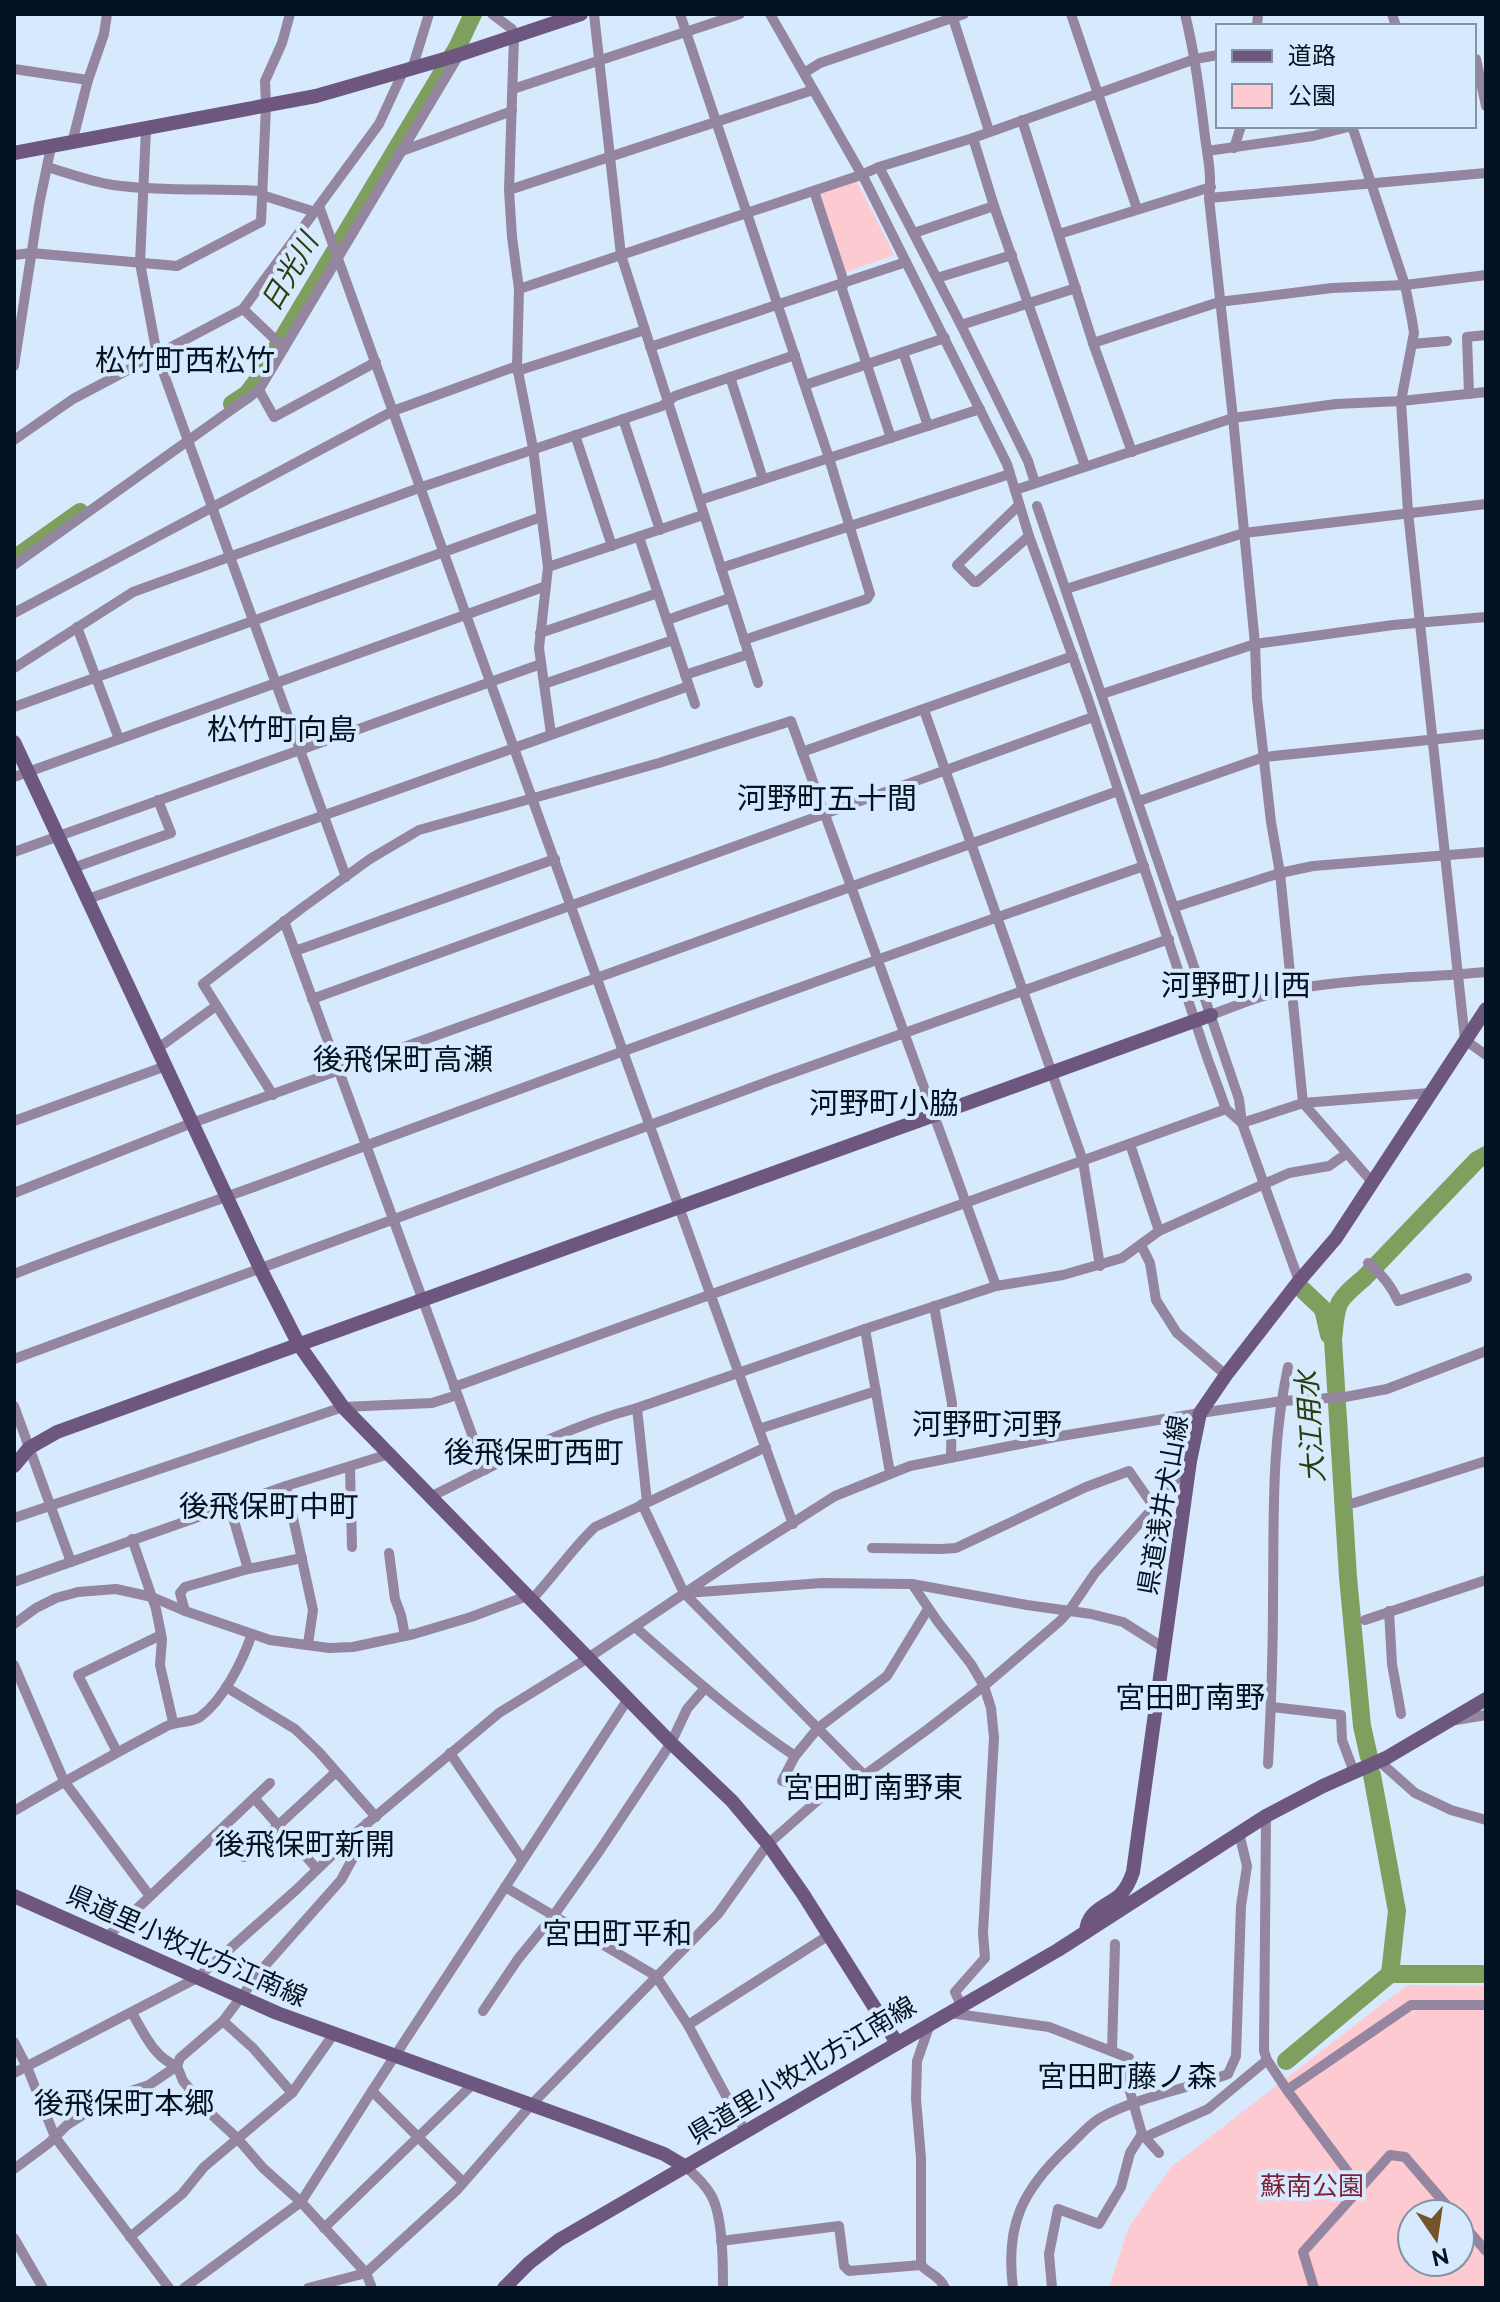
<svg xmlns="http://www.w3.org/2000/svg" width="1500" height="2302" font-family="Raleway,'Noto Sans JP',sans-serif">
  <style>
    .green { fill: #fecad1; fill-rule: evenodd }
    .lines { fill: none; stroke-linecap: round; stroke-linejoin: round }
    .river { stroke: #7f9f5e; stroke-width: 18 }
    .street { stroke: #9485a0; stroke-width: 10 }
    .secondary { stroke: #6d577e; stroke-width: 14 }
    .labels { text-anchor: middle; stroke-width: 8; stroke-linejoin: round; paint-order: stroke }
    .street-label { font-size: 26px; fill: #041324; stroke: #d7e9fd }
    .park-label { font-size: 26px; fill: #7d2139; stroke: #d7e9fd }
    .water-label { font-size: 28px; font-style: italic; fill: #293e0e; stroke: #d7e9fd }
    .quarter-label { font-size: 30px; fill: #041324; stroke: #d7e9fd }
  </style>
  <rect width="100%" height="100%" fill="#d7e9fd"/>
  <g class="green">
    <path d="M856,180l38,75 -48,17 -26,-78z"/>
    <path d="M1407,1985l79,1v302h-377l19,-60 43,-61zM1412,2214h48v48h-48z"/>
  </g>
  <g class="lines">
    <g class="river">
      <path d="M232,404l15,-10 10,-13 200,-333 16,-34"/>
      <path d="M14,559l66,-47"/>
      <path d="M1303,1290l20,19 6,26"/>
      <path d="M1369,1757l-7,-31 -14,-149 -15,-237c4,-37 1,-37 31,-62l113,-118 9,-5"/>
      <path d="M1372,1775l25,136 -7,63"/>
      <path d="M1286,2061l104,-87h96"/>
    </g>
    <g class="street">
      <path d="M492,14l20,15 2,8 -5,153 3,47 7,52 -2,77 16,82 15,119 -9,81 12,86"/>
      <path d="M594,14l27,241 137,428"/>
      <path d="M680,14l149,444 41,136 -3,5 -123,41"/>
      <path d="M770,14l96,168 141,282 22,72 58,160 120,361 19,52 16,14"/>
      <path d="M1071,14l66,195"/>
      <path d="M1185,14c10,41 15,81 20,123 3,20 7,41 4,61l24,220 22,226 2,54 14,124 9,51 23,230 70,80"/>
      <path d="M1392,14l4,12"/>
      <path d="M952,15l37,116"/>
      <path d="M1257,26l1,-12"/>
      <path d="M1476,59l10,47"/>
      <path d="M14,69l74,11"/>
      <path d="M412,69l17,-55"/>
      <path d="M804,73l16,-10 144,-49"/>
      <path d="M513,89l227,-75"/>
      <path d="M1022,120l71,223 39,109"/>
      <path d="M1352,126l53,159 7,35 2,13 -13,68 7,111 57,528 21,15"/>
      <path d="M146,129l-6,134 17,92 189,522"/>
      <path d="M973,138l21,68 91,260"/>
      <path d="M72,143l16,-63 16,-46 3,-20"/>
      <path d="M1234,148l7,-22"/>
      <path d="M1207,151l106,-15 39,-10"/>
      <path d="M399,152l113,-41"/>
      <path d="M47,167c21,6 44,15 66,18 49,7 100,3 149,6"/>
      <path d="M879,167l82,158 67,136 7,22"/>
      <path d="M509,190l304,-100"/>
      <path d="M814,191l30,91 -2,7 49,149"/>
      <path d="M262,195l53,17"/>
      <path d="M1209,198l277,-25"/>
      <path d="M319,206l474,1318"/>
      <path d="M914,233l80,-27"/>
      <path d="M1059,234l152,-47"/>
      <path d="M14,255l17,-2 146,13 84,-44 5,-116 -1,-25 17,-38 8,-29"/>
      <path d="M937,278l75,-23"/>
      <path d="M519,289l342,-114 18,-8 94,-29 222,-79 23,-4"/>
      <path d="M243,309l41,39"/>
      <path d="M961,325l115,-37"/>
      <path d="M1093,343l126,-41 113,-14 73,-3 81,-10"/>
      <path d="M1412,344l35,-3"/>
      <path d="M650,347l256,-85"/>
      <path d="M903,352l25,74"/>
      <path d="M14,366l25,-161 12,-58"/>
      <path d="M517,371l128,-41"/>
      <path d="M730,377l33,102"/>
      <path d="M805,385l140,-47"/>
      <path d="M259,390l15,27 102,-55"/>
      <path d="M1469,394l-2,-57 19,-2"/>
      <path d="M623,419l37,111"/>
      <path d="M575,435l37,111"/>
      <path d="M14,440l59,-41 170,-90 136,-185 24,-52"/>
      <path d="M1015,490l218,-72 103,-14 65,-3 85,-9"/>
      <path d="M700,500l280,-91"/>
      <path d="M1019,505l-62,60 17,17h3l52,-46"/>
      <path d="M1037,506l202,593 3,24 57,158"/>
      <path d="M639,537l56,167"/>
      <path d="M14,565l245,-175 200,-335"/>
      <path d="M548,567l155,-52"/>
      <path d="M721,568l289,-94"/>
      <path d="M1066,589l178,-56 242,-29"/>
      <path d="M14,613l379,-202 124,-45"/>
      <path d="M667,620l63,-22"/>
      <path d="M77,627l42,112"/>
      <path d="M540,633l118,-40"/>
      <path d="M14,668l119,-76 286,-104 243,-82 13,-10 120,-41"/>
      <path d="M685,675l64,-21"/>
      <path d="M544,684l129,-44"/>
      <path d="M1102,694l153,-50 138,-19 93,-8"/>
      <path d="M14,707l527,-190"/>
      <path d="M924,710l159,451 17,105"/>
      <path d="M802,752l271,-96"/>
      <path d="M14,777l532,-191"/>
      <path d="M1139,801l125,-44 222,-23"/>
      <path d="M14,852l527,-188"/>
      <path d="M73,868l98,-35 -13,-33"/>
      <path d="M88,899l601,-213"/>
      <path d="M1175,907l105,-34 33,-7 173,-14"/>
      <path d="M284,921l201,549"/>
      <path d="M295,951l260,-92"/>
      <path d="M312,999l781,-282"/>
      <path d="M1211,1015c27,-10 54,-22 83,-26 64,-11 128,-11 192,-17"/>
      <path d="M157,1049l59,-43"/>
      <path d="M273,1095l-70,-111 99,-76 68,-49 49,-29 240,-67 132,-42 205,565"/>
      <path d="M14,1121l152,-55"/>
      <path d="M1242,1123l61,-20 127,-10"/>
      <path d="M1130,1144l29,87"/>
      <path d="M14,1193l178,-70 926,-332"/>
      <path d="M1141,1245l9,18 6,37 21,33 49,42"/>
      <path d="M1368,1263c14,11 23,22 30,38l69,-23"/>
      <path d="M14,1274c92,-36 186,-67 278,-101 283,-105 567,-208 852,-307"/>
      <path d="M934,1306l18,97 -1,55"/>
      <path d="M865,1329l25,144"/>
      <path d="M14,1359l761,-280 394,-140"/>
      <path d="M454,1387l772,-278"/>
      <path d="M14,1406l57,156"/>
      <path d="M637,1408l10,94"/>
      <path d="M759,1429l117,-38"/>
      <path d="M350,1468l2,79"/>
      <path d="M286,1486l27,124 -5,34"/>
      <path d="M430,1497c67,-33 134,-70 207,-89l228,-79 131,-43 67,-11 59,-17 37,-27 130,-58 40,-7 17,-12"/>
      <path d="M1354,1503l132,-42"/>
      <path d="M642,1504l42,89 180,182"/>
      <path d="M230,1507l18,62"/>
      <path d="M14,1518l329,-111 89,-4 25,-8"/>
      <path d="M132,1539l24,70 6,30 -2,26 13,57"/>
      <path d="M872,1548l69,1 15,-1 130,-61 43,-16 25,36"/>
      <path d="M389,1553l6,46 6,16 4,21"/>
      <path d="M14,1582l272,-96 103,-32"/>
      <path d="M912,1584l26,38 33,42 13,22 7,22 3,30 -11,195 2,25 -30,34 6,13"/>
      <path d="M686,1593l136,-10 90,1 115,21 64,9 32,8 41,26"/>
      <path d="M530,1599l5,-3c21,-23 38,-48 60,-69l171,-80"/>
      <path d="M185,1611l-5,-18 5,-6 63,-18 54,-11"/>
      <path d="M1389,1611l3,53 9,50"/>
      <path d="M1365,1620l121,-40"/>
      <path d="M14,1624l22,-16 20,-10 22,-6 38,-3 36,8 33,14 85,29 59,8 24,-1 61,-13 57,-17 56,-21"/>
      <path d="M635,1627c51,45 103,91 160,129"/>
      <path d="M14,1665l50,116 85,114"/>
      <path d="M226,1687l69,42 24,23 57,65"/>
      <path d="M1272,1707l69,8 1,25 12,32"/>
      <path d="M1456,1720l30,-5"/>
      <path d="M117,1752l-39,-77 83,-40"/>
      <path d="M450,1753l72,106"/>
      <path d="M1379,1761l36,32 36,17 35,10"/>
      <path d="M1268,1764c3,-55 5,-110 5,-165 1,-79 -2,-154 15,-232"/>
      <path d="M826,1793l-44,-12 13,-25 23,-28 69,-52 41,-67"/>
      <path d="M254,1798l63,71"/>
      <path d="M14,1811c49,-29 100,-57 151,-84 10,-6 26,-4 35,-10 24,-18 42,-55 52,-83"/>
      <path d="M1266,1816l-2,235 3,9 20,30 72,97"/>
      <path d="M244,1857l92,-85"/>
      <path d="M505,1887l151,89 32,49 58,108"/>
      <path d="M107,1937l163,-154"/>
      <path d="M483,2011l35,-52 36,-44 46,-65 71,-107 16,-34 18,-21"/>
      <path d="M132,2013c12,20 22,45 45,53l6,15 28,33 26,24 26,30 38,34 65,71 6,15"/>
      <path d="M950,2013l99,14 80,31v30l13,46 17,19"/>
      <path d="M930,2024l-13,37 -1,38 5,59v107c8,9 19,11 24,23"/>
      <path d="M688,2025l141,-90"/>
      <path d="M14,2042l13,25 28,70 114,151"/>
      <path d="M1112,2051l3,-107"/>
      <path d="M14,2073l183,-95 99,-88 56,-54 147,-123 89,-55 149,-100 98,-62 75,-30 145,-29 145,-24 82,-12 63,-4 42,-8 99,-38"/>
      <path d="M1287,2090l124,-85h75"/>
      <path d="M372,2091l91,91"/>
      <path d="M292,2093l41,-58"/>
      <path d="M1145,2137l63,-28 59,-49"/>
      <path d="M686,2167c9,8 19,17 25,28 12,21 12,68 12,93"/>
      <path d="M14,2169l35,-26 18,-18 50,-32 14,-2 18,-6 28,-19 3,-8 43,-37 40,-53 78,-88 24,-44 2,-13"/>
      <path d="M1460,2221l26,30"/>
      <path d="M324,2228l149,-144"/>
      <path d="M130,2237l52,-43 22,-27 88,-74 -39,-45 -30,-27"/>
      <path d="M14,2238l29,50"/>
      <path d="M721,2241l118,-15 5,40 5,5 72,-6"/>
      <path d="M184,2288l117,-86 71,-111 256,-392"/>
      <path d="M308,2288l58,-15 91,-83 74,-85 187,-191 50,-70 58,-51 33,-14 69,-50 56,-43 76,-65 9,-10 26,-38 59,-66 35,-44"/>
      <path d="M1013,2288c-8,-63 9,-98 55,-141 10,-9 20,-22 32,-29 37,-21 87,-29 128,-44l8,-18 5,-150 6,-40 -8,-33"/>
      <path d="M1052,2288l-3,-34 9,-45 41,15 22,-37 9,-34 12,-19"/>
      <path d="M1314,2288l-11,-36 87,-97 15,2 49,57"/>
    </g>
    <g class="secondary">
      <path d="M14,153l302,-57 139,-40 126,-42"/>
      <path d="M14,742l246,526 39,77 44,62 328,336 61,58 36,43 35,50 94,149"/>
      <path d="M14,1466l15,-18 28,-16 1154,-417"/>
      <path d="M14,1896l263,117 327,118 60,23 22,13"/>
      <path d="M1086,1932c1,-22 20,-25 34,-37 7,-7 10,-14 13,-23l57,-411 10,-48 26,-38 73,-94 37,-43 150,-229"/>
      <path d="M504,2288l25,-25 30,-23 499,-290 208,-134 57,-30 63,-28 100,-59"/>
    </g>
  </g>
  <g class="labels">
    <g class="street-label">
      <text transform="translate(1163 1505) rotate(-80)" y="9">県道浅井犬山線</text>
      <text transform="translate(187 1946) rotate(24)" y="9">県道里小牧北方江南線</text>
      <text transform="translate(802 2070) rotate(-31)" y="9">県道里小牧北方江南線</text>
    </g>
    <g class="park-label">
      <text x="1312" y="2195">蘇南公園</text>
    </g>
    <g class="water-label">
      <text transform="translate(289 272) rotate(-60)" y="10">日光川</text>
      <text transform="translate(1310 1427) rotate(-94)" y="10">大江用水</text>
    </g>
    <g class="quarter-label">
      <text x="185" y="371">松竹町西松竹</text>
      <text x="282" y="740">松竹町向島</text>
      <text x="827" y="809">河野町五十間</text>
      <text x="1236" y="996">河野町川西</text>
      <text x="403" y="1070">後飛保町高瀬</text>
      <text x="884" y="1114">河野町小脇</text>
      <text x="987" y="1435">河野町河野</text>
      <text x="534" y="1463">後飛保町西町</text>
      <text x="269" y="1517">後飛保町中町</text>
      <text x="1190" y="1708">宮田町南野</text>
      <text x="873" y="1798">宮田町南野東</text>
      <text x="305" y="1855">後飛保町新開</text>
      <text x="617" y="1944">宮田町平和</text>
      <text x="1127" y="2087">宮田町藤ノ森</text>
      <text x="124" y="2114">後飛保町本郷</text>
    </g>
  </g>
  <rect width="1500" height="2302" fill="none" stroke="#041324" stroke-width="32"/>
  <rect x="1216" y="24" width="260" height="104" fill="#d7e9fd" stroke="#8393a6" stroke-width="2"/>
  <rect x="1232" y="50" width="40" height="12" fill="#6d577e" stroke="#8393a6" stroke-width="2"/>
  <text x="1288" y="64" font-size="24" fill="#041324">道路</text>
  <rect x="1232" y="84" width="40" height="24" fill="#fecad1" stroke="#8393a6" stroke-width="2"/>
  <text x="1288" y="104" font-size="24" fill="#041324">公園</text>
  <g transform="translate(1436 2238) rotate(167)"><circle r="38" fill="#d7e9fd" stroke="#8393a6" stroke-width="2"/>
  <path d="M0-6L14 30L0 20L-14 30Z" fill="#76542b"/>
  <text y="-12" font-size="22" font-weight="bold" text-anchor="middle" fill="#041324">N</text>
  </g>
</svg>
